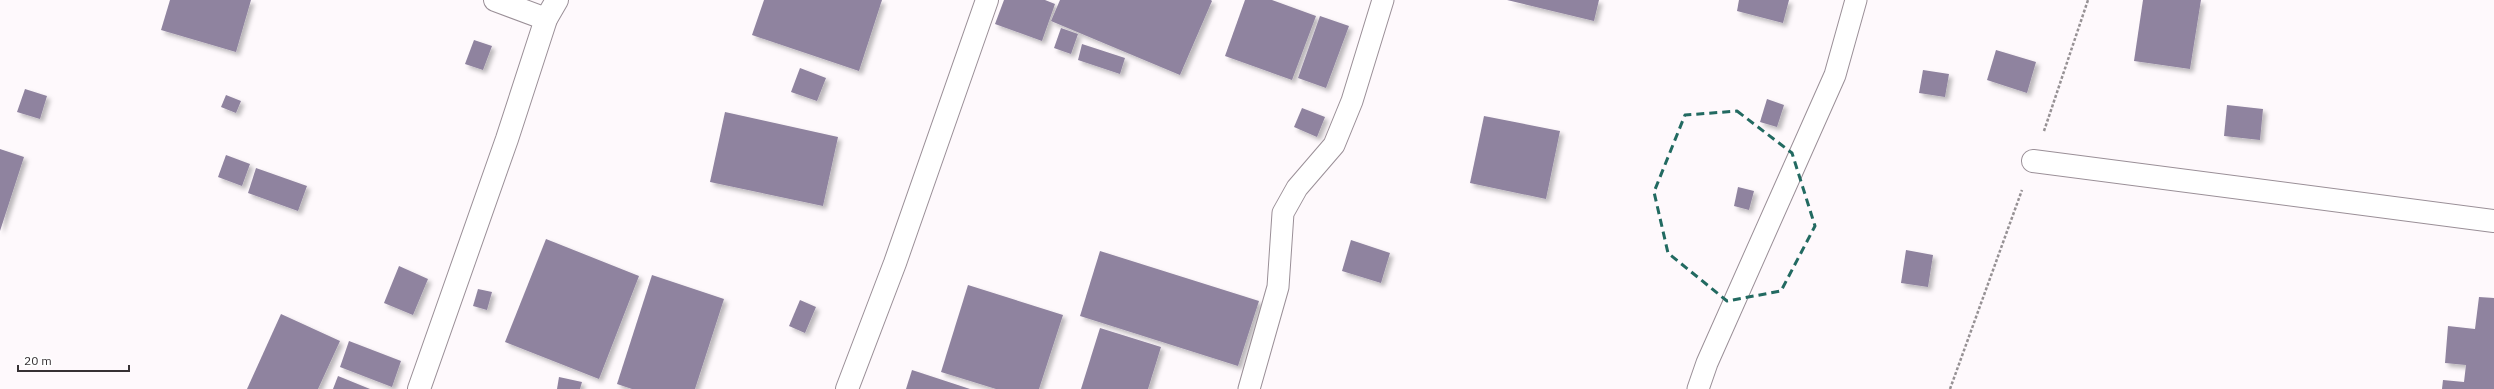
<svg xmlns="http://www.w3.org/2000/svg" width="2494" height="389" font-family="'IBM Plex Sans',sans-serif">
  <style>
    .building { fill: #8f839f; filter: url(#shadow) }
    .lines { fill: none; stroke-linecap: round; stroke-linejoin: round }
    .lane-casing { stroke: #9a8f97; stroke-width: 23 }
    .street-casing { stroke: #9a8f97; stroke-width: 24 }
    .path { stroke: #969194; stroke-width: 2.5; stroke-dasharray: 3 2; stroke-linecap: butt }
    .lane { stroke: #fff; stroke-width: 21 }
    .street { stroke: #fff; stroke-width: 22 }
    .marked { fill: none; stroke: #226a61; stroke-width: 3; stroke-dasharray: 8 5; stroke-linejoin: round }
  </style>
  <defs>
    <filter id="shadow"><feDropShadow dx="3.5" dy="3.5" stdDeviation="2" flood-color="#0004"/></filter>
  </defs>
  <rect width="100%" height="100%" fill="#fef9fc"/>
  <g class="building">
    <path d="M170,0h81l-15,52 -75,-22z"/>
    <path d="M764,0h118l-23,71 -107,-36z"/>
    <path d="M1004,0h41l10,4 -13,37 -47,-17z"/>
    <path d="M1060,0h151l1,1 -32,74 -129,-54z"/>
    <path d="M1245,0h27l44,16 -24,64 -67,-24z"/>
    <path d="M1507,0h92l-5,21z"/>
    <path d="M1739,0h50l-6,23 -46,-12z"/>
    <path d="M2143,0h58l-11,69 -56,-8z"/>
    <path d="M1320,16l29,10 -23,62 -28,-10z"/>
    <path d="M1061,28l17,6 -7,20 -17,-6z"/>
    <path d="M474,40l18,6 -9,24 -18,-6z"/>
    <path d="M1082,44l43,14 -5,16 -42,-14z"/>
    <path d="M1996,50l40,12 -9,31 -40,-13z"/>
    <path d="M800,68l26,10 -9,23 -26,-9z"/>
    <path d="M1923,70l26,4 -4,23 -26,-4z"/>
    <path d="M25,89l22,7 -7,23 -23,-7z"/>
    <path d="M226,95l15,6 -5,12 -15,-6z"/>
    <path d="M1767,99l17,6 -7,22 -17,-5z"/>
    <path d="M2227,105l36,4 -3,31 -36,-4z"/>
    <path d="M1302,108l23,9 -8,20 -23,-10z"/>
    <path d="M725,112l113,25 -15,69 -113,-24z"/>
    <path d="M1484,116l76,15 -14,68 -76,-16z"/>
    <path d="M0,149l24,8 -24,74z"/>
    <path d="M226,155l24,9 -8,22 -24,-9z"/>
    <path d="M256,168l51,18 -9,25 -50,-18z"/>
    <path d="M1738,187l16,4 -5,19 -15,-4z"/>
    <path d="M546,239l93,37 -40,103 -94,-37z"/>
    <path d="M1351,240l39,13 -9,30 -39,-12z"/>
    <path d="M1906,250l27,5 -5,32 -27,-4z"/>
    <path d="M1100,251l159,50 -21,65 -158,-50z"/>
    <path d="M399,266l29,13 -15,36 -29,-12z"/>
    <path d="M652,275l72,24 -29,90h-63l-15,-5z"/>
    <path d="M968,285l95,30 -24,74h-43l-55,-17z"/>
    <path d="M478,289l14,3 -5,18 -14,-4z"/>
    <path d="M2479,297l15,1v91h-52l1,-9 21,2 2,-17 -21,-2 3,-37 27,3z"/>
    <path d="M800,300l16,7 -11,26 -16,-7z"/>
    <path d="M281,314l59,27 -22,48h-71z"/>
    <path d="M1100,328l61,19 -13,42h-67z"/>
    <path d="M349,341l52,20 -9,26 -52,-20z"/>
    <path d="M912,370l58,19h-64z"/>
    <path d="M338,376l32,13h-37z"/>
    <path d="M559,377l23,5 -2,7h-23z"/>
  </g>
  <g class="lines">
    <g class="lane-casing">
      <g id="lane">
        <path d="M1249,389l29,-102 5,-74 14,-25 37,-43 18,-44 31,-101"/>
        <path d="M1698,389l9,-26 128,-288 21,-75"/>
      </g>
    </g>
    <g class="street-casing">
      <g id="street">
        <path d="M495,0l51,19"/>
        <path d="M2033,161l461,60"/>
        <path d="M419,389l88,-250 39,-120 11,-19"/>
        <path d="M847,389l48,-126 92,-263"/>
      </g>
    </g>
    <g class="path">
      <path d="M2044,131l44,-131"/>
      <path d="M1950,389l72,-199"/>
    </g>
    <use href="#lane" class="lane"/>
    <use href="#street" class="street"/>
  </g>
  <path class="marked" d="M1737,111l55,42 23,73 -34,65 -54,10 -59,-48 -14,-61 31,-77z"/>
  <path d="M18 365v6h111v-6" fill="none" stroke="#363134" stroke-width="2"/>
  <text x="24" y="365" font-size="12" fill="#363134" stroke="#ffffff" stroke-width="3" paint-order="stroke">20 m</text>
</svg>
